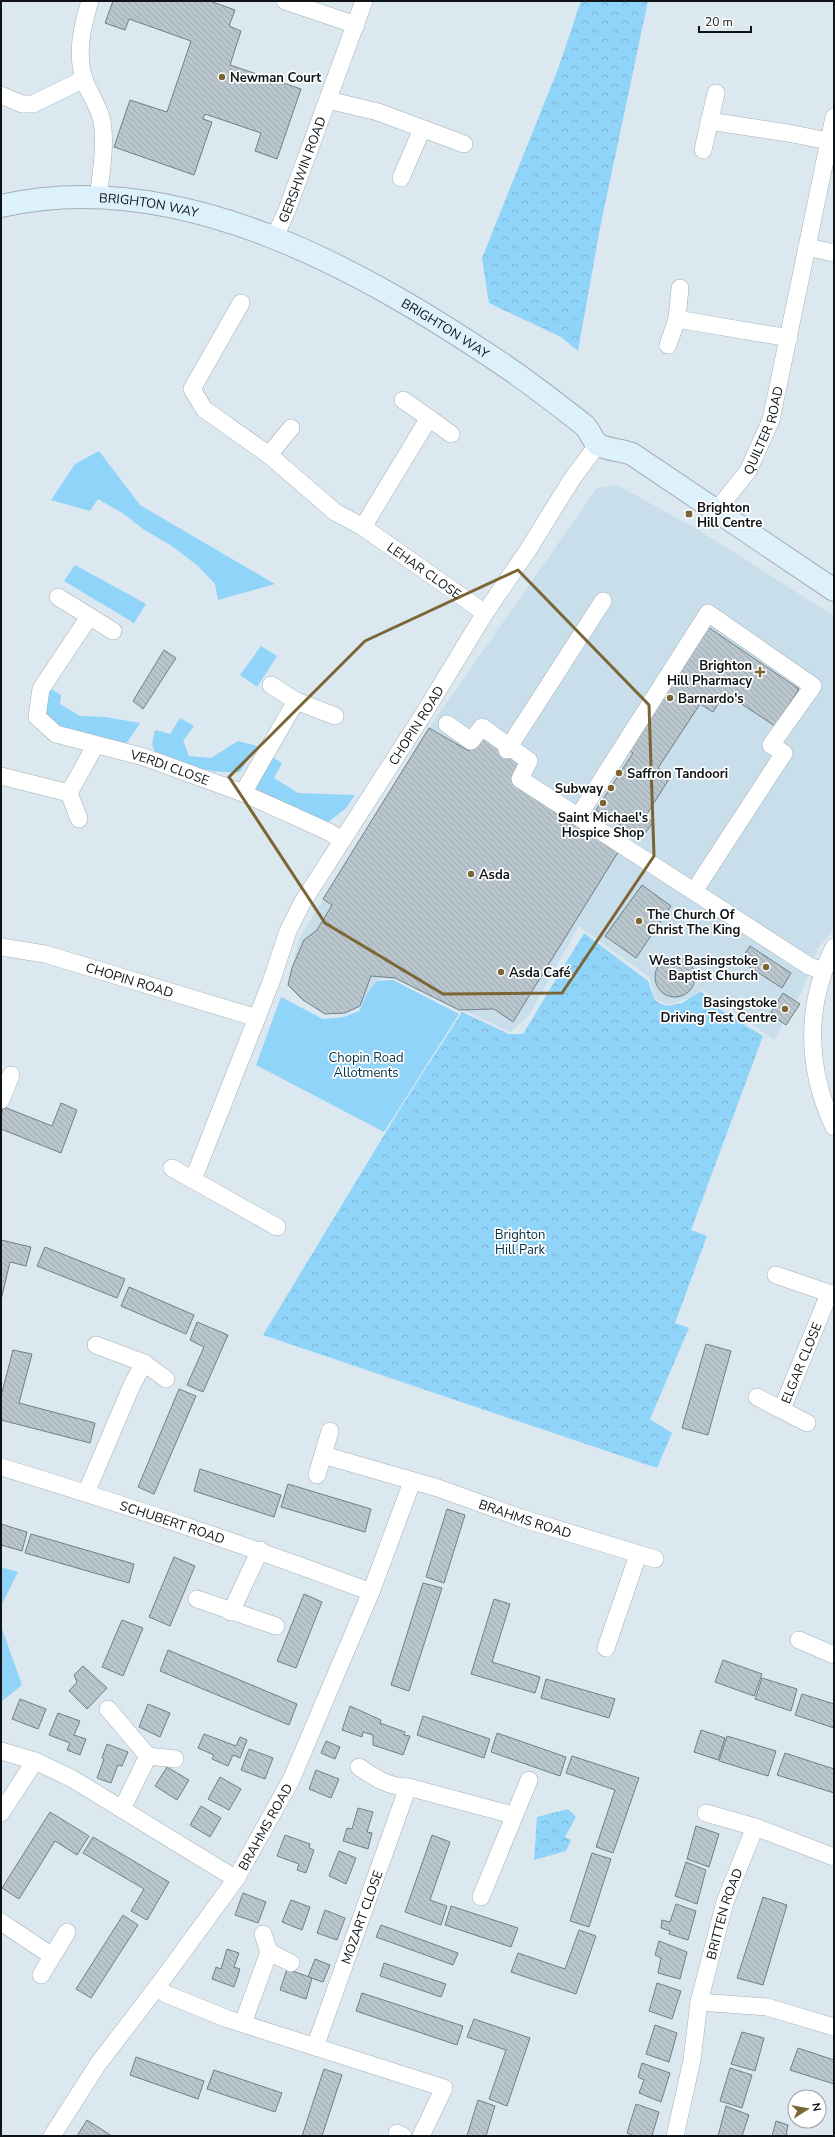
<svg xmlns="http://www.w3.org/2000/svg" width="835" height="2137" font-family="'Nunito Sans',sans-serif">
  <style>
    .built { fill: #c9deeb }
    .green { fill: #91d4f9 }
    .forest { fill: url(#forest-crowns) }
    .building { fill: url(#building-back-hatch); stroke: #737f86 }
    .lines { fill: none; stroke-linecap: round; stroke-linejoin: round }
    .street-casing { stroke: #a3afb7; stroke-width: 18 }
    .secondary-casing { stroke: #a3afb7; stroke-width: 24 }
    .street { stroke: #fff; stroke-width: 17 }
    .secondary { stroke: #dcf1fc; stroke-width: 22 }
    .marked { fill: none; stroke: #7c6535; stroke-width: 3; stroke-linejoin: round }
    .poi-dot { fill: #7c6535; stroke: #fff; stroke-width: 1.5 }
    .labels { text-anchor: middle; stroke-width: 3.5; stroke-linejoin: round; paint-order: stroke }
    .poi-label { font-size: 13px; font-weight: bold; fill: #0f1316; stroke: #fff; text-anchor: start }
    .street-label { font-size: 13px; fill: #0f1316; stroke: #fff }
    .park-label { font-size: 13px; fill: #023145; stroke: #fff }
  </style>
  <defs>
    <pattern id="forest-crowns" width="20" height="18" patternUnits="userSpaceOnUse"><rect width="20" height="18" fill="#91d4f9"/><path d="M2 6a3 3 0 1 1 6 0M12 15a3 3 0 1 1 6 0" fill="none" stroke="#7cb5d5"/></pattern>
    <pattern id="building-back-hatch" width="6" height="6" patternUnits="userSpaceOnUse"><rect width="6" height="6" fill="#b9c6cd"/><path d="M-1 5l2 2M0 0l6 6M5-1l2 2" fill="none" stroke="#9ea9af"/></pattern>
  </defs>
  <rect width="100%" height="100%" fill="#dbe8f0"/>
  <path class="built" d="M617,485l80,44 137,87v314l-16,18 -14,39 -30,53 -73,-51 -9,8 -24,8 -12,-6 -7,-22 -70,-51 -51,91 -18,15 -115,-54 -16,1 -19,27 -15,7 -20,1 -22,-14 -15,-15 11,-46 130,-211 168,-240z"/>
  <g class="green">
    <path d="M99,451l41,54 135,79 -57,16 -3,-16 -17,-18 -26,-20 -29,-17 -19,-15 -26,-15 -8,12 -39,-11 24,-36z"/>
    <path d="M75,565l71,39 -12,19 -70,-42z"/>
    <path d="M261,646l16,10 -20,31 -17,-12z"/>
    <path d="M50,688l11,7 -1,9 20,12 25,1 35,6 -14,21 -55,-12 -25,-14v-21z"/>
    <path d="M180,718l14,8 -11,15 6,15 22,2 27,-17 19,5 -17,26c-13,1 -28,0 -41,-4 -16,-4 -24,-11 -43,-13l-4,-11 3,-14 15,4z"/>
    <path d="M271,756l11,7 -8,15 24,15 57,2 -9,13 -20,16 -81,-36z"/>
    <path d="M393,980l66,34 -75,118 -128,-67 25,-68 42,22 21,-2 15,-6 9,-19 9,-11z"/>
    <path d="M1,1567l17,5 -17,34z"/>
    <path d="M1,1626l21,59 -21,17z"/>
  </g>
  <g class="forest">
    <path d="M581,1h67l-48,227 -22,123 -17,-14 -72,-34 -7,-45 76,-189z"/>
    <path d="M584,933l64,48 7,19 4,3 8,3 15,-3 19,-12 13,15 49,30 -72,194 16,6 -32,87 14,5 -39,91 22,14 -15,35 -394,-133 140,-231 59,-92 47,22h14z"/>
    <path d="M568,1809l8,8 -11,20 6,3 -5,11 -32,9 3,-43z"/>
  </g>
  <g class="building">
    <path d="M113,1h97l25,9 -6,16 12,5 -11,34 71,24 -24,70 -22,-8 6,-18 -56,-19 -2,5 9,3 -18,53 -80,-28 16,-47 37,12 24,-71 -62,-22 -4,11 -20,-7z"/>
    <path d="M705,625l94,64 -24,37 -50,-33 -12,19 -13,-8 -42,64 13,8 -26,41 8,5 -11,16 -46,-28 37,-57 -7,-4z"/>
    <path d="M164,650l12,8 -33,51 -10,-8z"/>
    <path d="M429,728l40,23 16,-18 39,28 -12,20 108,68 -107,173 -19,-13 -35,1 -64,-32 -24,-2 -11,30 -15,7 -20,1 -22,-14 -15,-15 4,-17 12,-28 13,-10 15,-25 -9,-6z"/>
    <path d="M642,885l29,21 -35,52 -31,-22z"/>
    <path d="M750,946l41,27 -9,15 -42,-27z"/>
    <circle cx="675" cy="977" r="20"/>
    <path d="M783,993l17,11 -14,21 -16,-11z"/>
    <path d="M61,1103l16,7 -16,43 -60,-24v-15l3,-7 48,19z"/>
    <path d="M1,1240l30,7 -5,19 -16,-4 -9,38z"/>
    <path d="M45,1247l80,32 -8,19 -80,-32z"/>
    <path d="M129,1287l65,28 -8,19 -65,-28z"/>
    <path d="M197,1322l31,13 -25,57 -16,-7 17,-38 -14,-7z"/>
    <path d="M706,1344l25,7 -23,84 -26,-7z"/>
    <path d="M13,1350l19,4 -13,49 76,20 -5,20 -89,-23v-24z"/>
    <path d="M179,1389l17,7 -42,98 -16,-7z"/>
    <path d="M200,1469l81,26 -7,22 -80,-26z"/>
    <path d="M288,1484l83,25 -6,23 -84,-25z"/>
    <path d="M447,1509l18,6 -21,68 -18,-6z"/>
    <path d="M1,1524l26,8 -5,19 -21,-6z"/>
    <path d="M31,1534l103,30 -5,19 -104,-30z"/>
    <path d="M174,1557l21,9 -25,60 -21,-9z"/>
    <path d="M423,1583l19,5 -33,103 -18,-6z"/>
    <path d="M304,1594l18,8 -26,66 -19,-7z"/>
    <path d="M494,1599l16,5 -18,58 48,15 -5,16 -64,-19z"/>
    <path d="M122,1620l21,8 -20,48 -21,-9z"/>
    <path d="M168,1650l129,54 -8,21 -129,-54z"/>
    <path d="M723,1660l39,14 -8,22 -39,-14z"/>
    <path d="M83,1666l24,22 -20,21 -18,-18 8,-9 -3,-7z"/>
    <path d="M762,1678l35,11 -6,22 -36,-12z"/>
    <path d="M546,1679l69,20 -6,19 -68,-20z"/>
    <path d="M802,1694l32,10v24l-39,-13z"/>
    <path d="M20,1699l26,10 -8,20 -26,-10z"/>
    <path d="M148,1704l22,9 -10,24 -21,-10z"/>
    <path d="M350,1706l31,14 -1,3 25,9 -1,3 6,1 -7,19 -30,-10v-10l-10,-3 -1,5 -20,-7z"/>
    <path d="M58,1713l22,8 -6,14 12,4 -6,16 -13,-5 3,-7 -21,-8z"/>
    <path d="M423,1716l67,23 -6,19 -67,-23z"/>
    <path d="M701,1730l24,8 -7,22 -24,-8z"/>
    <path d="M497,1733l69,24 -6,19 -69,-24z"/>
    <path d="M204,1734l32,12 4,-9 7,3 -7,18 -7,-3 -5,11 -16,-7 2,-4 -16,-7z"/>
    <path d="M727,1736l49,15 -8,25 -49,-15z"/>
    <path d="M326,1741l14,6 -5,12 -14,-6z"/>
    <path d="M107,1744l21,8 -6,14 -4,-1 -7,18 -14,-5 7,-19 -2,-1z"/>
    <path d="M249,1749l24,9 -8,21 -24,-9z"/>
    <path d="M785,1753l49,16v24l-57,-18z"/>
    <path d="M572,1756l67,22 -26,75 -17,-6 19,-57 -49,-17z"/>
    <path d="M167,1767l22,13 -12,20 -22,-14z"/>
    <path d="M316,1770l23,9 -8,19 -22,-9z"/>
    <path d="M220,1777l21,12 -12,21 -21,-11z"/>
    <path d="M201,1806l20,12 -11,19 -20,-12z"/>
    <path d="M358,1808l15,4 -6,20 5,1 -4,16 -25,-8 4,-13 5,1z"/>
    <path d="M50,1812l39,24 -12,19 -22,-14 -36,58 -17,-11z"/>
    <path d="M696,1826l23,8 -10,33 -22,-8z"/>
    <path d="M285,1835l25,9 -1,4 5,2 -8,23 -9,-3 2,-6 -22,-8z"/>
    <path d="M432,1835l18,7 -20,58 17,6 -6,19 -36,-13z"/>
    <path d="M93,1837l76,45 -22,38 -16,-9 13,-22 -61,-36z"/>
    <path d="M339,1851l17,7 -10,26 -17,-8z"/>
    <path d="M592,1853l19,6 -22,68 -19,-6z"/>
    <path d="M686,1862l20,8 -9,34 -22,-8z"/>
    <path d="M243,1893l23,9 -8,21 -23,-8z"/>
    <path d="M763,1897l24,8 -24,80 -26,-7z"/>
    <path d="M291,1900l19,7 -8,23 -20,-8z"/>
    <path d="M676,1904l20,7 -8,29 -19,-6 1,-3 -9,-3 1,-8 8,2z"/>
    <path d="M451,1906l67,22 -7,19 -66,-22z"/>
    <path d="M325,1910l20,8 -8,22 -20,-7z"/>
    <path d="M123,1915l15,10 -47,73 -15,-9z"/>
    <path d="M381,1925l77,28 -5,12 -77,-28z"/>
    <path d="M579,1930l17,6 -20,58 -65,-22 7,-19 47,16z"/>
    <path d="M659,1941l28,11 -7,27 -22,-6 3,-15 -6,-3z"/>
    <path d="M227,1949l12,4 -5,14 6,2 -6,18 -22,-8 4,-12 5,2z"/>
    <path d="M315,1959l15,6 -7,17 -15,-5z"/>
    <path d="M384,1963l62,21 -5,13 -61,-21z"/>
    <path d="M287,1969l25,9 -6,21 -26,-9z"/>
    <path d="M657,1983l24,8 -9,28 -23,-8z"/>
    <path d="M362,1993l101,33 -6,19 -101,-34z"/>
    <path d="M474,2019l56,19 -23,68 -18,-7 17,-49 -39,-13z"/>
    <path d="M655,2025l22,8 -8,29 -23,-8z"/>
    <path d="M742,2032l22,6 -9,33 -24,-7z"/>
    <path d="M798,2048l36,12v24l-44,-14z"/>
    <path d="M136,2057l68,24 -6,18 -68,-24z"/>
    <path d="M642,2063l28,10 -9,29 -22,-9 5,-13 -6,-3z"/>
    <path d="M730,2068l22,7 -10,33 -22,-7z"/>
    <path d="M324,2069l18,6 -20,61h-20z"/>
    <path d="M214,2070l68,23 -7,19 -68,-23z"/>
    <path d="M478,2100l17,6 -9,30h-19z"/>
    <path d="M636,2104l23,8 -7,24h-18l-7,-3z"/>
    <path d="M726,2106l23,9 -7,21h-24z"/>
    <path d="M87,2120l25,16h-35z"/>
    <path d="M776,2121l12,4 -2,10 6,1h-20z"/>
  </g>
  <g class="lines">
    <g class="street-casing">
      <g id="street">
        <path d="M90,1c-8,26 -14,51 -6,78 5,15 15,27 18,42 4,24 -1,53 -4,77"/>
        <path d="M285,1l71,24"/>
        <path d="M1,95l21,9h11l51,-25"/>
        <path d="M328,100l50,12 86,32"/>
        <path d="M709,121l79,12 40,8"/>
        <path d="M703,150l13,-57"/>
        <path d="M401,178l21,-49"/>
        <path id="s1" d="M274,239l13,-29 77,-209"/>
        <path d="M807,247l27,6"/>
        <path id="s2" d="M241,303l-49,86 12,20 65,46 66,57 28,15 122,86"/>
        <path d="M677,319l112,19"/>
        <path d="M668,345l9,-26 3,-31"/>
        <path d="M403,400l26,18"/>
        <path d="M269,455l22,-27"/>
        <path id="s3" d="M716,511l32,-40 23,-51 63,-303"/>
        <path d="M363,527l66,-109 22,16"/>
        <path d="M58,597l55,34"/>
        <path id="s4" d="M89,617l-48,72 -4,28 19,17 88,23 99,36 84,38 15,9"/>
        <path d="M296,701l39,15"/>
        <path d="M447,724l24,17 11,-14 47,34 -9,18 289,187 14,5"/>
        <path d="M507,750l96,-149"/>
        <path d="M1,776l68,17 26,-47"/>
        <path d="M69,793l10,26"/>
        <path d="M243,793l53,-92 -25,-16"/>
        <path d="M578,817l130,-204 105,73 -42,59 13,8 -84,129"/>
        <path id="s5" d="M1,947l44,7 212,64"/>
        <path d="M834,947c-29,58 -28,121 0,180"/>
        <path d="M1,1100l10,-25"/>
        <path d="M172,1168l105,59"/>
        <path id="s6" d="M193,1180l78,-198 17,-51 14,-28 124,-193 59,-97 43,-63 44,-71 26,-35"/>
        <path d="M776,1275l58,20"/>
        <path d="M96,1345l48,18 22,16"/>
        <path d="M757,1397l50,26"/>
        <path id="s7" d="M782,1409l47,-115"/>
        <path id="s8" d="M323,1455l115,33 83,30 134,41"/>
        <path id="s9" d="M1,1467c125,38 248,79 370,125"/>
        <path d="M317,1475l13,-44"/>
        <path d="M86,1493l46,-108 12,-22"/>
        <path d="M197,1599l79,27"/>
        <path d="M231,1612l29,-62"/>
        <path d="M799,1640l35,15"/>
        <path d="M606,1648l32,-93"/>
        <path d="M108,1709l40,47 27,3"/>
        <path d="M1,1751l34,10 36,17 165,101"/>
        <path d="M359,1767c16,11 30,20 49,20"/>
        <path d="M122,1809l26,-53"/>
        <path d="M1,1813l34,-52"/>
        <path d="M706,1813l49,14 79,30"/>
        <path d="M481,1897l48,-117"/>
        <path d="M1,1922l51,34"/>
        <path d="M269,1952l22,11"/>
        <path d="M41,1975l26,-43"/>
        <path d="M157,1987l9,7 62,25 216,69 -23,48"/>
        <path d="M699,2002l68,5 67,20"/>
        <path d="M243,2023l26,-71 -6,-18"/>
        <path id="s10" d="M315,2047l93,-260 105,28"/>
        <path d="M397,2133l6,3"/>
        <path id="s11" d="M52,2136l46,-72 59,-77 79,-108 55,-99 80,-188 41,-110"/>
        <path id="s12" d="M675,2136l17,-76 7,-58 26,-100 30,-75"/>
      </g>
    </g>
    <g class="secondary-casing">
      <g id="secondary">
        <path id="s13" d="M1,206c177,-41 362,64 504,160 27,18 53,39 79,59 6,5 8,16 15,20 9,5 23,5 33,9l202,136"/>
      </g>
    </g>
    <use href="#street" class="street"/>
    <use href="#secondary" class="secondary"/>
  </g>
  <path class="marked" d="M518,570l131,135 5,151 -92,137 -119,1 -118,-71 -96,-146 136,-136z"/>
  <g class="poi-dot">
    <circle cx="222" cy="77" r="4"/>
    <rect x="685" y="510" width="8" height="8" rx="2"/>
    <path d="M758 666h4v4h4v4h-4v4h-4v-4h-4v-4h4z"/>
    <circle cx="670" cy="698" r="4"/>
    <circle cx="619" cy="773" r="4"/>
    <circle cx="611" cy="788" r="4"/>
    <circle cx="603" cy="803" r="4"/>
    <circle cx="471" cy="874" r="4"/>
    <circle cx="639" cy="921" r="4"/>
    <circle cx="766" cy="967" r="4"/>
    <circle cx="501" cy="972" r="4"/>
    <circle cx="785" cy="1009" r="4"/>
  </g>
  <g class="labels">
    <g class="poi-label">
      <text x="230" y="82">Newman Court</text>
      <text x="697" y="512">Brighton<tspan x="697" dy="15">Hill Centre</tspan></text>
      <text x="752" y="670" text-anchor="end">Brighton<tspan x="752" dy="15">Hill Pharmacy</tspan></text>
      <text x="678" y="703">Barnardo's</text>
      <text x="627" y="778">Saffron Tandoori</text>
      <text x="603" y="793" text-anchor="end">Subway</text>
      <text x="603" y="822" text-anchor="middle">Saint Michael's<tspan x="603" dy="15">Hospice Shop</tspan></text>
      <text x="479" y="879">Asda</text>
      <text x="647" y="919">The Church Of<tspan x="647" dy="15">Christ The King</tspan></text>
      <text x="758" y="965" text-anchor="end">West Basingstoke<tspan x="758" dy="15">Baptist Church</tspan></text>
      <text x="509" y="977">Asda Café</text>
      <text x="777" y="1007" text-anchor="end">Basingstoke<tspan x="777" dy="15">Driving Test Centre</tspan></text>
    </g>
    <g class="street-label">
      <text dy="5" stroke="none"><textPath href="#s1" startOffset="75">GERSHWIN ROAD</textPath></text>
      <text dy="5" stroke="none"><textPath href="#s13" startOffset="149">BRIGHTON WAY</textPath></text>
      <text dy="5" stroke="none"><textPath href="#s13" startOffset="473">BRIGHTON WAY</textPath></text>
      <text dy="5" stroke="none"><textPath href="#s3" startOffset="95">QUILTER ROAD</textPath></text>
      <text dy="5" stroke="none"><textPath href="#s2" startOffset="396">LEHAR CLOSE</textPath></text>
      <text dy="5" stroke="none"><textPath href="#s6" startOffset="509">CHOPIN ROAD</textPath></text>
      <text dy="5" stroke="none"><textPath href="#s4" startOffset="259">VERDI CLOSE</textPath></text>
      <text dy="5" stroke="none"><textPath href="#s5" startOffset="133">CHOPIN ROAD</textPath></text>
      <text dy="5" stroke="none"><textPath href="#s7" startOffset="50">ELGAR CLOSE</textPath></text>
      <text dy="5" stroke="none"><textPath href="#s8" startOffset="212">BRAHMS ROAD</textPath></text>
      <text dy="5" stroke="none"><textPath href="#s9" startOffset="180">SCHUBERT ROAD</textPath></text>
      <text dy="5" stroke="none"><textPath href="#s11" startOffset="376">BRAHMS ROAD</textPath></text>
      <text dy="5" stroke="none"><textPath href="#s12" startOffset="228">BRITTEN ROAD</textPath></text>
      <text dy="5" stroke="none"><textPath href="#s10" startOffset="138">MOZART CLOSE</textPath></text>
    </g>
    <g class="park-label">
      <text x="366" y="1062">Chopin Road<tspan x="366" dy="15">Allotments</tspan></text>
      <text x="520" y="1239">Brighton<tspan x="520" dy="15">Hill Park</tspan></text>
    </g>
  </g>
  <rect width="835" height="2137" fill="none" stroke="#0f1316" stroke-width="4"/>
  <g transform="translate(807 2109) rotate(79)"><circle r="19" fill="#ffffff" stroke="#9fa1a2"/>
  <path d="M0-3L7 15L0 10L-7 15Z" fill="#7c6535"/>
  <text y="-6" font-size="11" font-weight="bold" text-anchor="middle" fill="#0f1316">N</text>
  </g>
  <path d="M699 26v6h52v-6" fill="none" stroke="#0f1316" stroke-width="2"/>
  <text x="705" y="26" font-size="12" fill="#0f1316" stroke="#ffffff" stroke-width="3" paint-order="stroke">20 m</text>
</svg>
